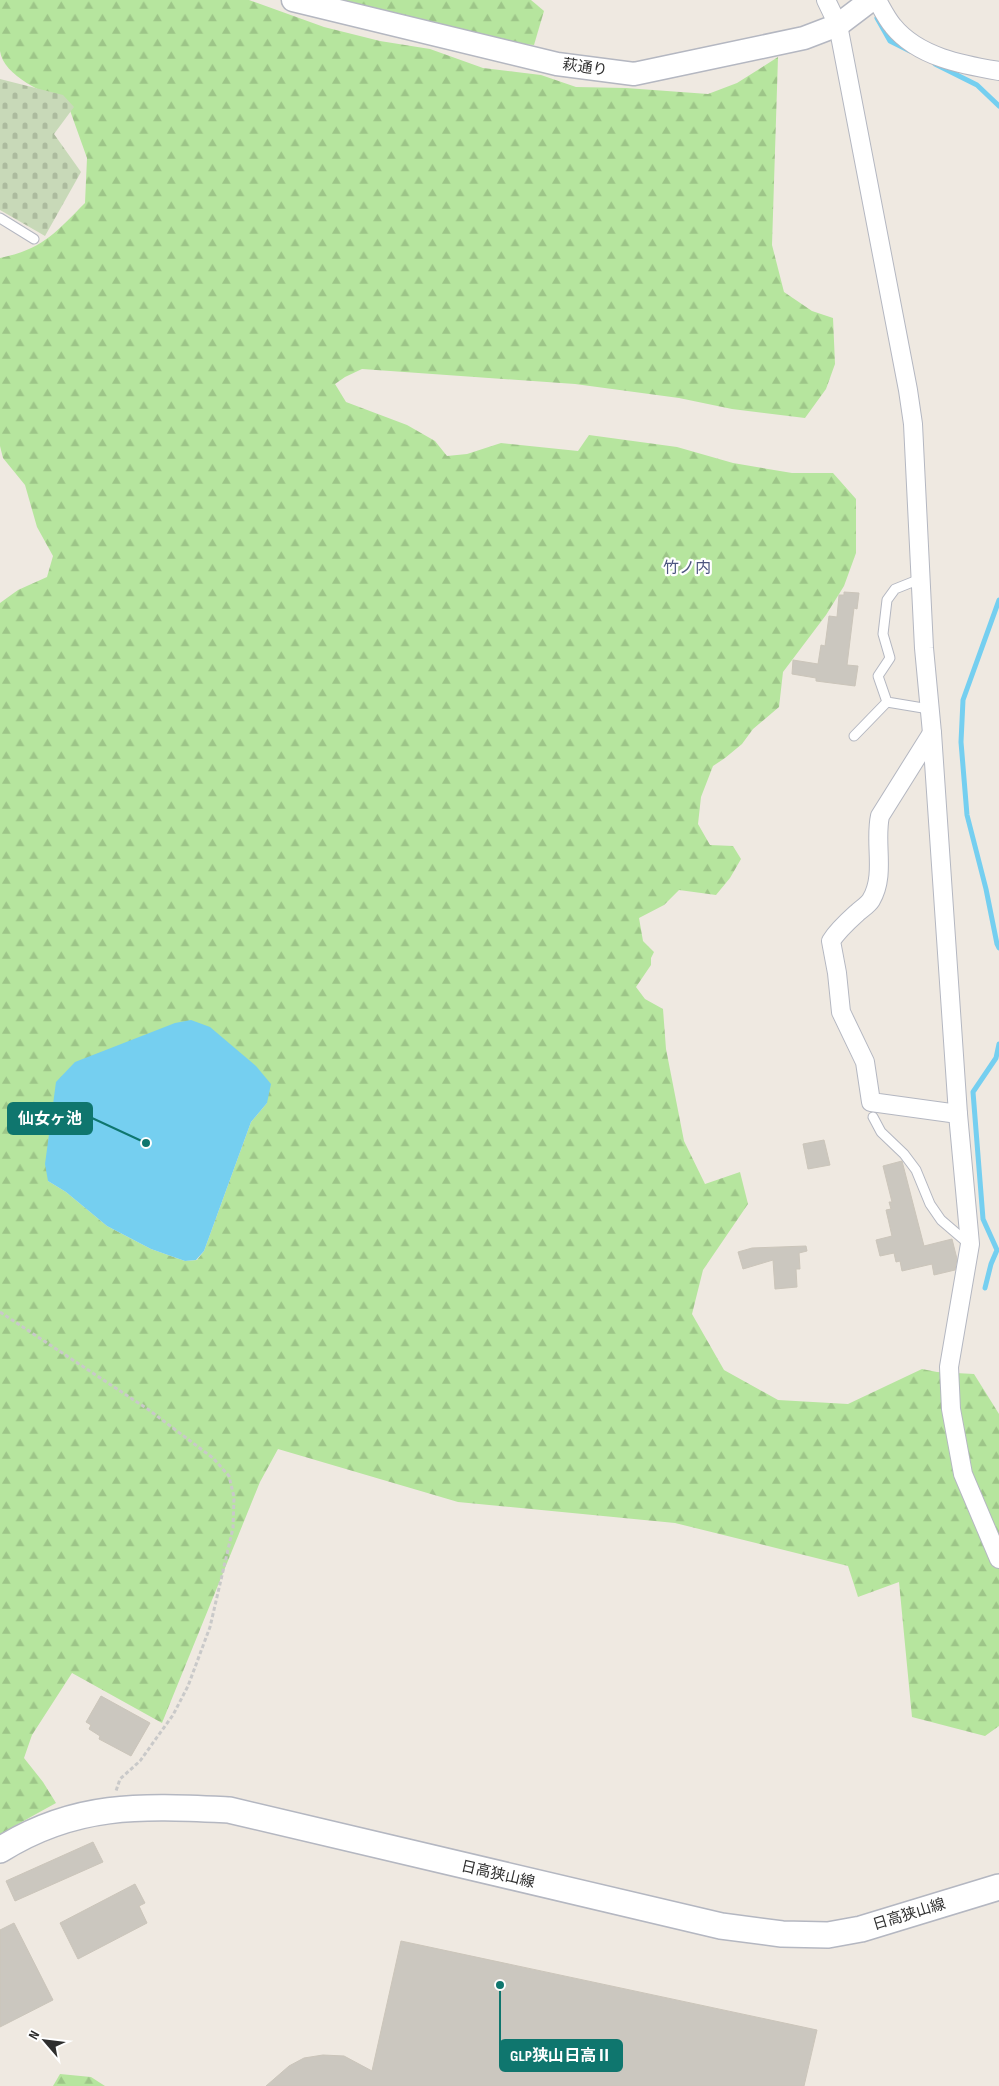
<svg xmlns="http://www.w3.org/2000/svg" width="999" height="2086" font-family="'Sofia Sans Condensed','Noto Sans JP',sans-serif">
  <style>
    .forest { fill: url(#forest-firs); fill-rule: evenodd }
    .cemetery { fill: url(#cemetery-stones) }
    .water { fill: #75cff0 }
    .lines { fill: none; stroke-linecap: round; stroke-linejoin: round }
    .stream { stroke: #75cff0; stroke-width: 5 }
    .building { fill: #cbc7bf; stroke: #cbc5ba }
    .service-casing { stroke: #b4b7c1; stroke-width: 11 }
    .minor-casing { stroke: #b4b7c1; stroke-width: 20 }
    .tertiary-casing { stroke: #b4b7c1; stroke-width: 25 }
    .secondary-casing { stroke: #b4b7c1; stroke-width: 28 }
    .path { stroke: #c9c9c9; stroke-width: 3; stroke-dasharray: 4 2.5; stroke-linecap: butt }
    .service { stroke: #fff; stroke-width: 9 }
    .minor { stroke: #fff; stroke-width: 18 }
    .tertiary { stroke: #fff; stroke-width: 22 }
    .secondary { stroke: #fff; stroke-width: 25 }
    .labels { text-anchor: middle; stroke-width: 4.5; stroke-linejoin: round; paint-order: stroke }
    .street-label { font-size: 15px; fill: #2e2e2e; stroke: #fff }
    .neighbourhood-label { font-size: 16px; fill: #4d5680; stroke: #fff }
    .leader { fill: none; stroke: #0f766e; stroke-width: 2 }
    .callout-dot { fill: #0f766e; stroke: #fff; stroke-width: 2 }
    .callout { fill: #0f766e; stroke: #0f766e; stroke-width: 2 }
    .callout-label { font-size: 16px; text-anchor: middle; font-weight: bold; fill: #fff }
  </style>
  <defs>
    <pattern id="forest-firs" width="22" height="20" patternUnits="userSpaceOnUse" patternTransform="scale(1.25)"><rect width="22" height="20" fill="#b6e59e"/><path d="M5 1l3.5 6h-7zM16 11l3.5 6h-7z" fill="#9dc588"/></pattern>
    <pattern id="cemetery-stones" width="16" height="16" patternUnits="userSpaceOnUse" patternTransform="scale(1.25)"><rect width="16" height="16" fill="#c8d9b8"/><path d="M2 7V4a2 2 0 0 1 4 0v3zM10 15v-3a2 2 0 0 1 4 0v3z" fill="#acbb9e"/></pattern>
  </defs>
  <rect width="100%" height="100%" fill="#efe9e1"/>
  <g class="forest">
    <path d="M0,0h249l75,27 56,14 50,8 53,19 58,7 35,12 50,1 82,6 29,-11 41,-26 -6,188 12,47 28,19 21,7 2,46 -9,25 -21,29 -73,-9 -53,-11 -104,-14 -213,-15 -17,8 -10,7 11,18 61,23 28,16 12,15 20,-2 34,-11 77,8 11,-16 88,12 56,16 59,10h41l23,26v54l-12,33 -18,29 -43,57 -4,35 -26,22 -11,15 -17,14 -12,8 -12,31 -3,27 12,21 23,1 8,13 -11,19 -14,17 -37,-5 -15,15 -25,13 4,23 11,11 -3,6v7l-15,22 9,12 18,10 3,40 18,92 21,43 35,-12 8,32 -45,66 -11,44 32,56 54,30 70,4 74,-35 15,3 37,2 25,40v312l-14,10 -73,-19 -13,-135 -41,15 -10,-31 -173,-43 -217,-21 -180,-53 -18,33 -98,241 -90,-50 -40,62 -8,23 19,24 13,21 -56,31v-1231l18,-13 29,-13 6,-21 -16,-29 -12,-42 -22,-27 -3,-12v-188c43,-9 55,-25 85,-55l2,-45 -20,-56c-21,-8 -64,-26 -67,-51 0,-16 0,-34 0,-51zM267,1103l-16,19 -47,129 -7,9 -12,1 -34,-12 -44,-23 -41,-34 -18,-11z"/>
    <path d="M323,0h208l13,11 -10,34 -36,-3z"/>
    <path d="M60,2074l31,3 14,9h-52z"/>
  </g>
  <path class="cemetery" d="M0,79l63,16 11,12 -20,27 27,38 -36,64 -45,-26z"/>
  <path class="water" d="M191,1020l19,7 46,39 15,18 -4,19 -16,19 -47,129 -8,9 -11,1 -34,-12 -44,-23 -41,-34 -18,-11 -3,-17 11,-82 19,-20 100,-39z"/>
  <g class="lines">
    <g class="stream">
      <path d="M877,18l13,23 20,10"/>
      <path d="M935,64l42,21 22,21"/>
      <path d="M999,600l-36,100 -2,42 6,73 19,74 11,55 2,4"/>
      <path d="M985,1288l6,-24 6,-14 -14,-31 -10,-127 23,-34 3,-14"/>
    </g>
  </g>
  <g class="building">
    <path d="M844,592l15,1 -2,16 -3,-1 -7,57 11,1 -3,20 -39,-5v-3l-24,-4 1,-14 25,4 3,-19 4,1 4,-30 8,1 2,-22h5z"/>
    <path d="M824,1140l6,25 -22,4 -5,-25z"/>
    <path d="M902,1161l22,85 28,-7 5,20 -2,11 -21,5 -2,-11 -30,7 -2,-10 -4,1 -2,-9 -14,3 -4,-16 16,-4 -6,-26 5,-1 -2,-7h3l-9,-36z"/>
    <path d="M806,1246l1,5 -8,2 1,16h-4l1,18 -22,2 -2,-29 -30,9 -5,-17 14,-4z"/>
    <path d="M101,1696l49,27 -19,33 -32,-17 1,-3 -11,-7 2,-4 -5,-3z"/>
    <path d="M93,1842l10,20 -88,39 -9,-20z"/>
    <path d="M135,1884l10,19 -6,3 8,17 -69,36 -18,-36z"/>
    <path d="M14,1923l39,77 -53,27v-97z"/>
    <path d="M401,1941l416,89 -13,56h-538l23,-20 15,-8 19,-3 21,1 28,15z"/>
  </g>
  <g class="lines">
    <g class="service-casing">
      <g id="service">
        <path d="M0,218l34,21"/>
        <path d="M920,579l-25,10 -8,11 -4,34 7,24 -12,18 9,26 42,7"/>
        <path d="M854,736l33,-34"/>
        <path d="M873,1117l8,15 23,22 12,16 14,34 11,16 28,24"/>
      </g>
    </g>
    <g class="minor-casing">
      <g id="minor">
        <path d="M826,0l12,25 70,365 5,34 11,224 8,85 26,381 12,130 -21,123 2,42 12,65 36,85"/>
        <path d="M877,0c5,9 10,19 16,26 25,31 70,39 106,45"/>
        <path d="M932,733l-52,83c-6,27 6,59 -9,84 -3,5 -10,9 -14,13 -10,9 -19,17 -26,28l6,32 4,39 24,50 6,40 87,12"/>
      </g>
    </g>
    <g class="tertiary-casing">
      <path id="tertiary" d="M293,0l264,64 77,10 170,-36 34,-13 33,-25"/>
    </g>
    <g class="secondary-casing">
      <path id="secondary" d="M0,1850c76,-48 143,-44 229,-40l492,116 61,8 46,1 33,-6 138,-42"/>
    </g>
    <path class="path" d="M0,1312l149,98 64,48 16,18 5,21 -1,31 -23,99 -22,59 -15,29 -33,46 -20,18 -4,12"/>
    <use href="#service" class="service"/>
    <use href="#minor" class="minor"/>
    <use href="#tertiary" class="tertiary"/>
    <use href="#secondary" class="secondary"/>
  </g>
  <g class="labels">
    <g class="street-label">
      <text transform="translate(585 67) rotate(8)" y="5">萩通り</text>
      <text transform="translate(498 1874) rotate(13)" y="5">日高狭山線</text>
      <text transform="translate(909 1914) rotate(-17)" y="5">日高狭山線</text>
    </g>
    <g class="neighbourhood-label">
      <text x="687" y="573">竹ノ内</text>
    </g>
  </g>
  <path class="leader" d="M146 1143L92 1118M500 1985L500 2055"/>
  <g class="callout-dot">
    <circle cx="146" cy="1143" r="5"/>
    <circle cx="500" cy="1985" r="5"/>
  </g>
  <g class="callout">
    <rect x="8" y="1103" width="84" height="31" rx="5"/>
    <rect x="500" y="2040" width="122" height="31" rx="5"/>
  </g>
  <g class="callout-label">
    <text x="50" y="1124">仙女ヶ池</text>
    <text x="561" y="2061">GLP狭山日高Ⅱ</text>
  </g>
  <g transform="translate(45 2041) rotate(298)" stroke="#ffffff" stroke-width="4" paint-order="stroke">
  <path d="M0-4L9 19L0 12L-9 19Z" fill="#2e2e2e"/>
  <text y="-8" font-size="14" font-weight="bold" text-anchor="middle" fill="#2e2e2e">N</text>
  </g>
</svg>
